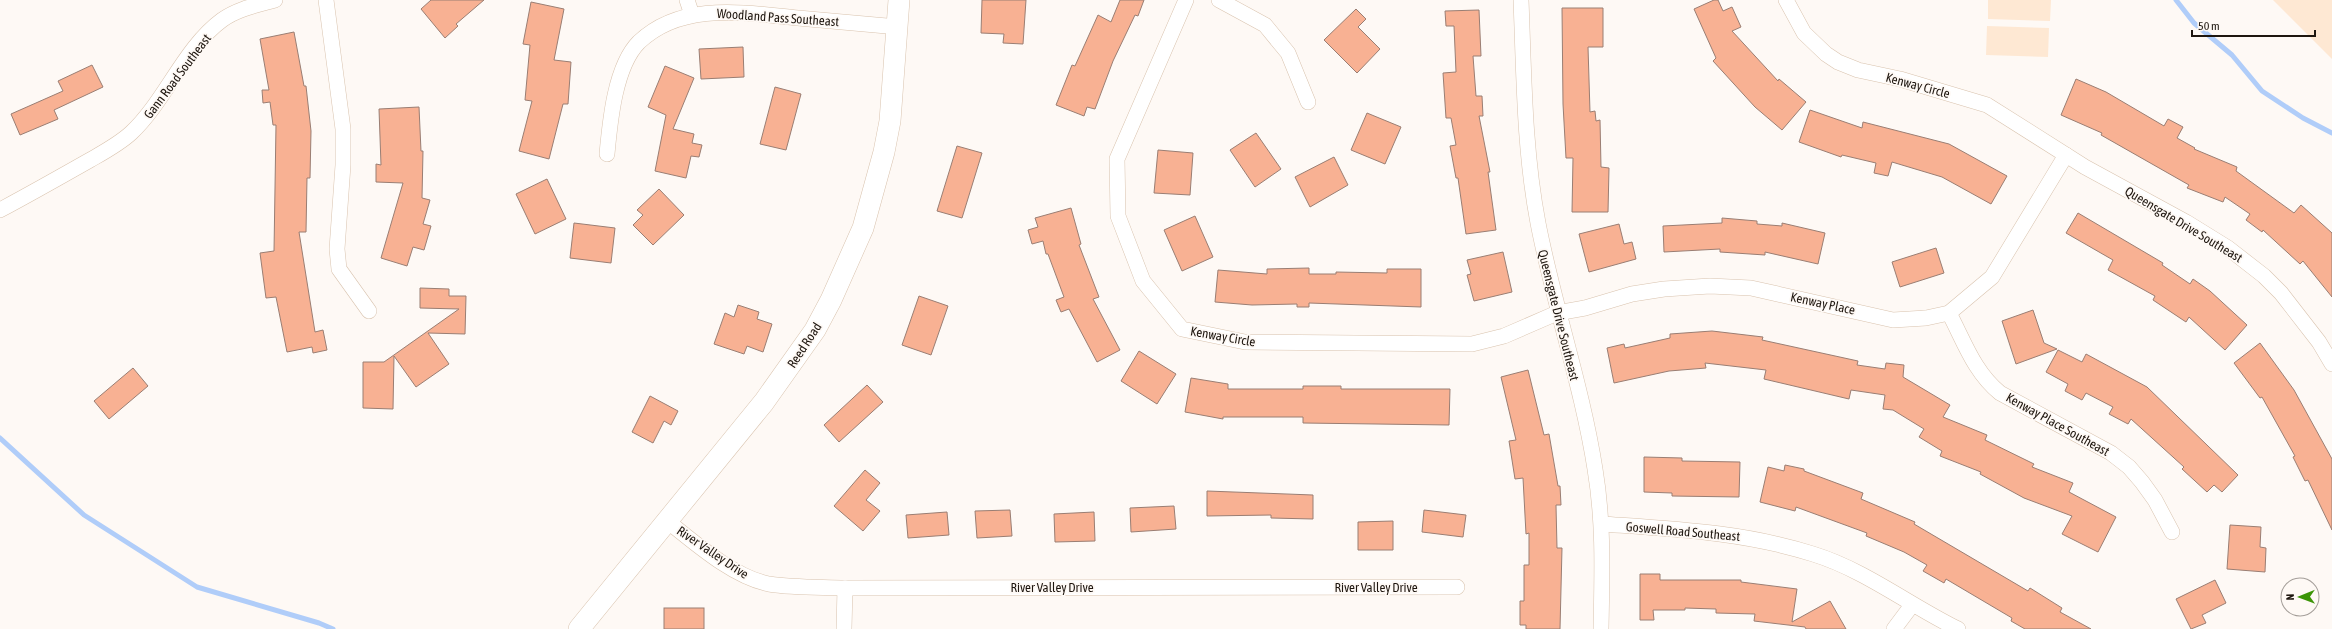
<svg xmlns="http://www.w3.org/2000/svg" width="2332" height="629" font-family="'Asap Condensed',sans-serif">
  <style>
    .green { fill: #fee8d3 }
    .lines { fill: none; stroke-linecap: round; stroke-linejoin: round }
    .stream { stroke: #b0cdf9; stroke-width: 5 }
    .building { fill: #f8b193; stroke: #9a7e73 }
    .street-casing { stroke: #d9c3ae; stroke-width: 16 }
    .secondary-casing { stroke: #d9c3ae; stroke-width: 22 }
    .street { stroke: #fff; stroke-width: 15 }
    .secondary { stroke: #fff; stroke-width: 21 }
    .labels { text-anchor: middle; stroke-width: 3.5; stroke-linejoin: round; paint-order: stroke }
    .street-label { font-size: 13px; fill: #1e160f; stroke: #fef9f5 }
  </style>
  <rect width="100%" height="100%" fill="#fef9f5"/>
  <g class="green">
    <path d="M1988,0h63l-1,21 -62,-2z"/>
    <path d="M2273,0h59v59z"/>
    <path d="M1987,26l62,2 -1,29 -62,-2z"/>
  </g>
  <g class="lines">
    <g class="stream">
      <path d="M2176,0l18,23 38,32 30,36 41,27 29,15"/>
      <path d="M0,438l84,77 113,72 122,36 14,6"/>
    </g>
  </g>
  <g class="building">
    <path d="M431,0h53l-28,24 2,2 -13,12 -24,-29z"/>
    <path d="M982,0h44l-3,44 -20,-1 1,-9 -23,-1z"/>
    <path d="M1120,0h24l-6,16 -3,-1 -22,46 -18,48 -8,-2 -3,9 -28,-11 16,-40 3,1 23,-51 13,7z"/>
    <path d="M1714,0h4l5,11 9,-4 9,20 -9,4 46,50 1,-2 27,23 -24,28 -27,-23 -42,-46 3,-3 -22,-49z"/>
    <path d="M531,2l33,7 -10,51 17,2 -3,42h-5l-14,55 -30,-8 13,-50 -7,-1 5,-55 -7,-1z"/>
    <path d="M1562,8h41v39h-15l2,65 5,-1 1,10 4,-1 1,47 8,1 -1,44h-36l1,-54h-7l-3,-54z"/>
    <path d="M1356,9l10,10 -8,8 22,22 -23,24 -33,-33z"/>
    <path d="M1479,10l2,46h-8l3,40h6l1,20h-4l11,56h-2l8,58 -30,4 -8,-56h-2l-6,-32 6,-1 -5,-27h-5l-3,-45 13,-1 -2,-46h-8l-1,-15z"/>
    <path d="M294,32l10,54h2l5,45 -1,47h-3l-1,54h-7l16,100 8,-2 4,20 -14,3 -1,-6 -25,5 -11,-55 -10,1 -6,-45 14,-2 2,-126h-3l-3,-23 -7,1 -1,-13h7l-9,-51z"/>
    <path d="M743,47l1,30 -43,2 -2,-30z"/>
    <path d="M92,65l11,22 -49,23 4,9 -38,16 -9,-21 52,-23 -5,-10z"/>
    <path d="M665,66l29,12 -21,51 21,5 -2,9 10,2 -3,12 -8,-1 -5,22 -31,-7 11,-56 -18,-8z"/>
    <path d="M2076,79l30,13 58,34 4,-7 15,8 -6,11 18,10 -1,1 43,18 -1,4 58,42 7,-8 31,28v64l-29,-36 -3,3 -37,-34 -1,2 -16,-12 4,-6 -25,-17 -2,5 -36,-14 2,-3 -88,-50 1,-2 -41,-18z"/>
    <path d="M775,87l26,7 -15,56 -26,-6z"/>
    <path d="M419,107l2,44h2l-1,47 8,2 -7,24 8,2 -7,24 -11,-3 -6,19 -26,-8 22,-75 -27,-1v-18l5,1 -2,-56z"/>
    <path d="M1810,110l52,18 1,-6 86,22 58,32 -16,28 -49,-27 -50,-15 -4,14 -14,-3 2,-10 -34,-8 -1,2 -42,-15z"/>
    <path d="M1367,113l34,14 -16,37 -34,-14z"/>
    <path d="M1256,133l25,36 -26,18 -25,-37z"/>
    <path d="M957,146l25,7 -20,65 -25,-7z"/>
    <path d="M1158,150l35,3 -3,42 -36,-2z"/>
    <path d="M1334,157l14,28 -38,22 -15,-30z"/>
    <path d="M547,179l19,40 -31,15 -19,-40z"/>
    <path d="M659,189l25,26 -31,30 -20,-20 10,-10 -6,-5z"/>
    <path d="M1071,208l10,36 -2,1 20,52 -6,2 27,51 -23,12 -28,-53 -8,3 -5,-12 8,-3 -16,-43h-2l-3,-13 -11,3 -4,-14 10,-3 -3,-9z"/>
    <path d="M2078,213l85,50 -1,2 28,19 3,-5 17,12 37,34 -22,25 -36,-33 -3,5 -33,-22 2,-4 -47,-26 5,-10 -47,-27z"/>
    <path d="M1195,216l18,41 -31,14 -18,-41z"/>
    <path d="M1722,218l35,3v3l25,2v-3l43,10 -7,31 -53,-12v3l-45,-3v-3l-56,3 -1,-26 59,-3z"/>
    <path d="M574,223l41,5 -4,35 -41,-5z"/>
    <path d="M1619,224l5,20 8,-2 4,17 -47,13 -10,-38z"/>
    <path d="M1936,248l8,25 -44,14 -8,-25z"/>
    <path d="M1503,252l9,40 -38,9 -7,-26 4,-1 -4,-14z"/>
    <path d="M1309,268v6h27v-2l51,1v-4h34v38l-112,-4v4h-12v-3l-45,1 -37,-3 3,-32 49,4v-5z"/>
    <path d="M420,288l29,1v7h17l-1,38 -37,-1 21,31 -33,23 -22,-31 -1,53 -30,-1v-46h21l75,-53 -39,-1z"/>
    <path d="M919,296l29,10 -17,49 -29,-10z"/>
    <path d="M738,305l21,7 -2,7 15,5 -9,28 -16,-6 -3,8 -30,-10 11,-31 9,4z"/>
    <path d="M2033,310l11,33 13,6 -41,15 -14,-43z"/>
    <path d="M1712,331l51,6 -1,3 96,21 -1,4 28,4 1,-6 18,2 -1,12 47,28 -7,12 44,18 -2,5 49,24 -2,3 41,16 -4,9 47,25 -18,35 -36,-18 10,-18 -48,-18 -44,-24 1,-2 -41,-16 2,-5 -23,-14 5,-8 -31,-19 -10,-1 2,-14 -34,-5 -2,9 -85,-20 2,-9 -61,-7 1,5 -37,3 -55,12 -7,-35 17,-4 1,4 45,-10v-4z"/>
    <path d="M2260,343l34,47 38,69v71l-24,-50 -3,1 -12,-24 2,-1 -33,-59 -2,1 -26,-35z"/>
    <path d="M2058,350l24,12 4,-8 61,33 91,88 -16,17 -8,-7 -7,7 -25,-23 2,-2 -53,-48 -3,5 -19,-10 4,-7 -27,-14 -4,7 -17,-9 3,-7 -22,-12z"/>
    <path d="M1139,351l37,23 -19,30 -36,-23z"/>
    <path d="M133,368l15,18 -39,33 -15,-18z"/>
    <path d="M1528,370l16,65 5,-1 9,52h2l1,19h-5l1,43h5l-2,81h-34v-4h-6v-24h4v-36h5v-32l-3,1 -3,-56 -8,1 -6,-38 7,-1 -15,-63z"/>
    <path d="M1191,378l37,6v5h75v-3h38v3h109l-1,36 -146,-2v-6h-80v2l-38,-7z"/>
    <path d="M867,385l16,17 -44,40 -15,-17z"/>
    <path d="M650,396l28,15 -7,14 -7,-4 -11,22 -21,-11z"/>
    <path d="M1644,457l38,1v3l58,1 -1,35 -67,-1v-3l-28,-1z"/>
    <path d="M1785,465l19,4v2l59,22 -2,6 54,23 -1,2 114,67 2,-3 32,20 -2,4 31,17h-66l-14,-8 1,-3 -66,-39 -2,4 -21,-12 4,-6 -23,-13 -38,-16 1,-3 -71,-26 -1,4 -35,-9 8,-35 16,4z"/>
    <path d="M865,470l15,13 -14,17 14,11 -17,20 -29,-25z"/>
    <path d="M1207,491l106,4v24l-42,-1v-3l-64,1z"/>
    <path d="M1174,506l2,23 -45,3 -1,-24z"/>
    <path d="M1010,510l2,26 -35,2 -2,-27z"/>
    <path d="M1424,510l42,5 -3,22 -41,-5z"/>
    <path d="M947,512l2,23 -41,3 -2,-23z"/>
    <path d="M1094,512l1,29 -40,1 -1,-28z"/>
    <path d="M1393,521v29h-35v-28z"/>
    <path d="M2230,525l31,2 -1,20 6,1 -1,24 -38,-3z"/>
    <path d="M1640,574h20v6h81v2l56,7 -5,33 38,-21 16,28h-40l-1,-2 -51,-6 1,-7 -39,-1v-4l-31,-1v2h-32l1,10h-14z"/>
    <path d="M2215,580l11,23 -24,12 4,8 -15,6 -15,-30z"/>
    <rect x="664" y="608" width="40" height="21"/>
  </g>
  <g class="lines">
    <g class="street-casing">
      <g id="street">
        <path d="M326,0l17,129v36l-6,84 2,20 30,42"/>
        <path d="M687,0l5,15"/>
        <path d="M1186,0l-69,159 1,57 25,65 39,48 63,13 227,2 32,-8 53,-23 28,-5 47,-14 32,-5 46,-3 41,2 142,32 33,-2 23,-5 43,-36 74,-122"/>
        <path d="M1219,0l46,25 23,28 20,49"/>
        <path d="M1521,0c3,74 3,150 17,223 16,83 44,163 57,246 9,54 7,106 6,160"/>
        <path d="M1786,0l18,33 22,21 12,8 20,8 42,9 87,26 98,62 101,55 42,26 36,28 17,17 38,49 13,22"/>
        <path d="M607,154c3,-33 8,-88 32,-112 43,-41 106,-29 159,-24 33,3 66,6 100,9"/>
        <path d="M0,210c30,-16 60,-33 90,-50 14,-8 29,-16 41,-27 35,-33 53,-85 91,-113 15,-11 35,-15 53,-20"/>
        <path d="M1949,313c15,28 25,59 51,80l111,60 18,14 13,15 13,18 17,32"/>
        <path d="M666,520c29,23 67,57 103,64 25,4 51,3 76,4l612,-1"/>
        <path d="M1602,524c72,5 142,8 211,30 52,16 96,51 145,75"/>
        <path d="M844,629l1,-41"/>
        <path d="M1894,629l18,-24"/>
      </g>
    </g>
    <g class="secondary-casing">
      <path id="secondary" d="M579,629l185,-227 51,-72 16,-30 32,-72 21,-76 6,-31 9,-121"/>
    </g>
    <use href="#street" class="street"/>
    <use href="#secondary" class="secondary"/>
  </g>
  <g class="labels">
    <g class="street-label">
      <text transform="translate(778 17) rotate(4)" y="5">Woodland Pass Southeast</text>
      <text transform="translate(177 76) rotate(-53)" y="5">Gann Road Southeast</text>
      <text transform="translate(1918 85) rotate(15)" y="5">Kenway Circle</text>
      <text transform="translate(2184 224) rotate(31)" y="5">Queensgate Drive Southeast</text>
      <text transform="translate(1823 303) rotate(12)" y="5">Kenway Place</text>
      <text transform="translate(1559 315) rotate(76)" y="5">Queensgate Drive Southeast</text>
      <text transform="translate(1223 336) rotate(10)" y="5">Kenway Circle</text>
      <text transform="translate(804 345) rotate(-57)" y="5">Reed Road</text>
      <text transform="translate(2058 424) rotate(29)" y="5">Kenway Place Southeast</text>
      <text transform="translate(1683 531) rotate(5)" y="5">Goswell Road Southeast</text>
      <text transform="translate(713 552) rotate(34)" y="5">River Valley Drive</text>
      <text x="1052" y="592">River Valley Drive</text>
      <text x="1376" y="592">River Valley Drive</text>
    </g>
  </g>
  <g transform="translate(2300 597) rotate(269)"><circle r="19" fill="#fef9f5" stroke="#a49e99"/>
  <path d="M0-3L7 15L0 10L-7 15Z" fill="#3b9406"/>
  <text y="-6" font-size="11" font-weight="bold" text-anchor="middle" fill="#1e160f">N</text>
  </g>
  <path d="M2192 30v6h123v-6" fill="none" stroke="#1e160f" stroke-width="2"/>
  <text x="2198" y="30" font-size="12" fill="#1e160f" stroke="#fef9f5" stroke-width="3" paint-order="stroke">50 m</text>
</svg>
